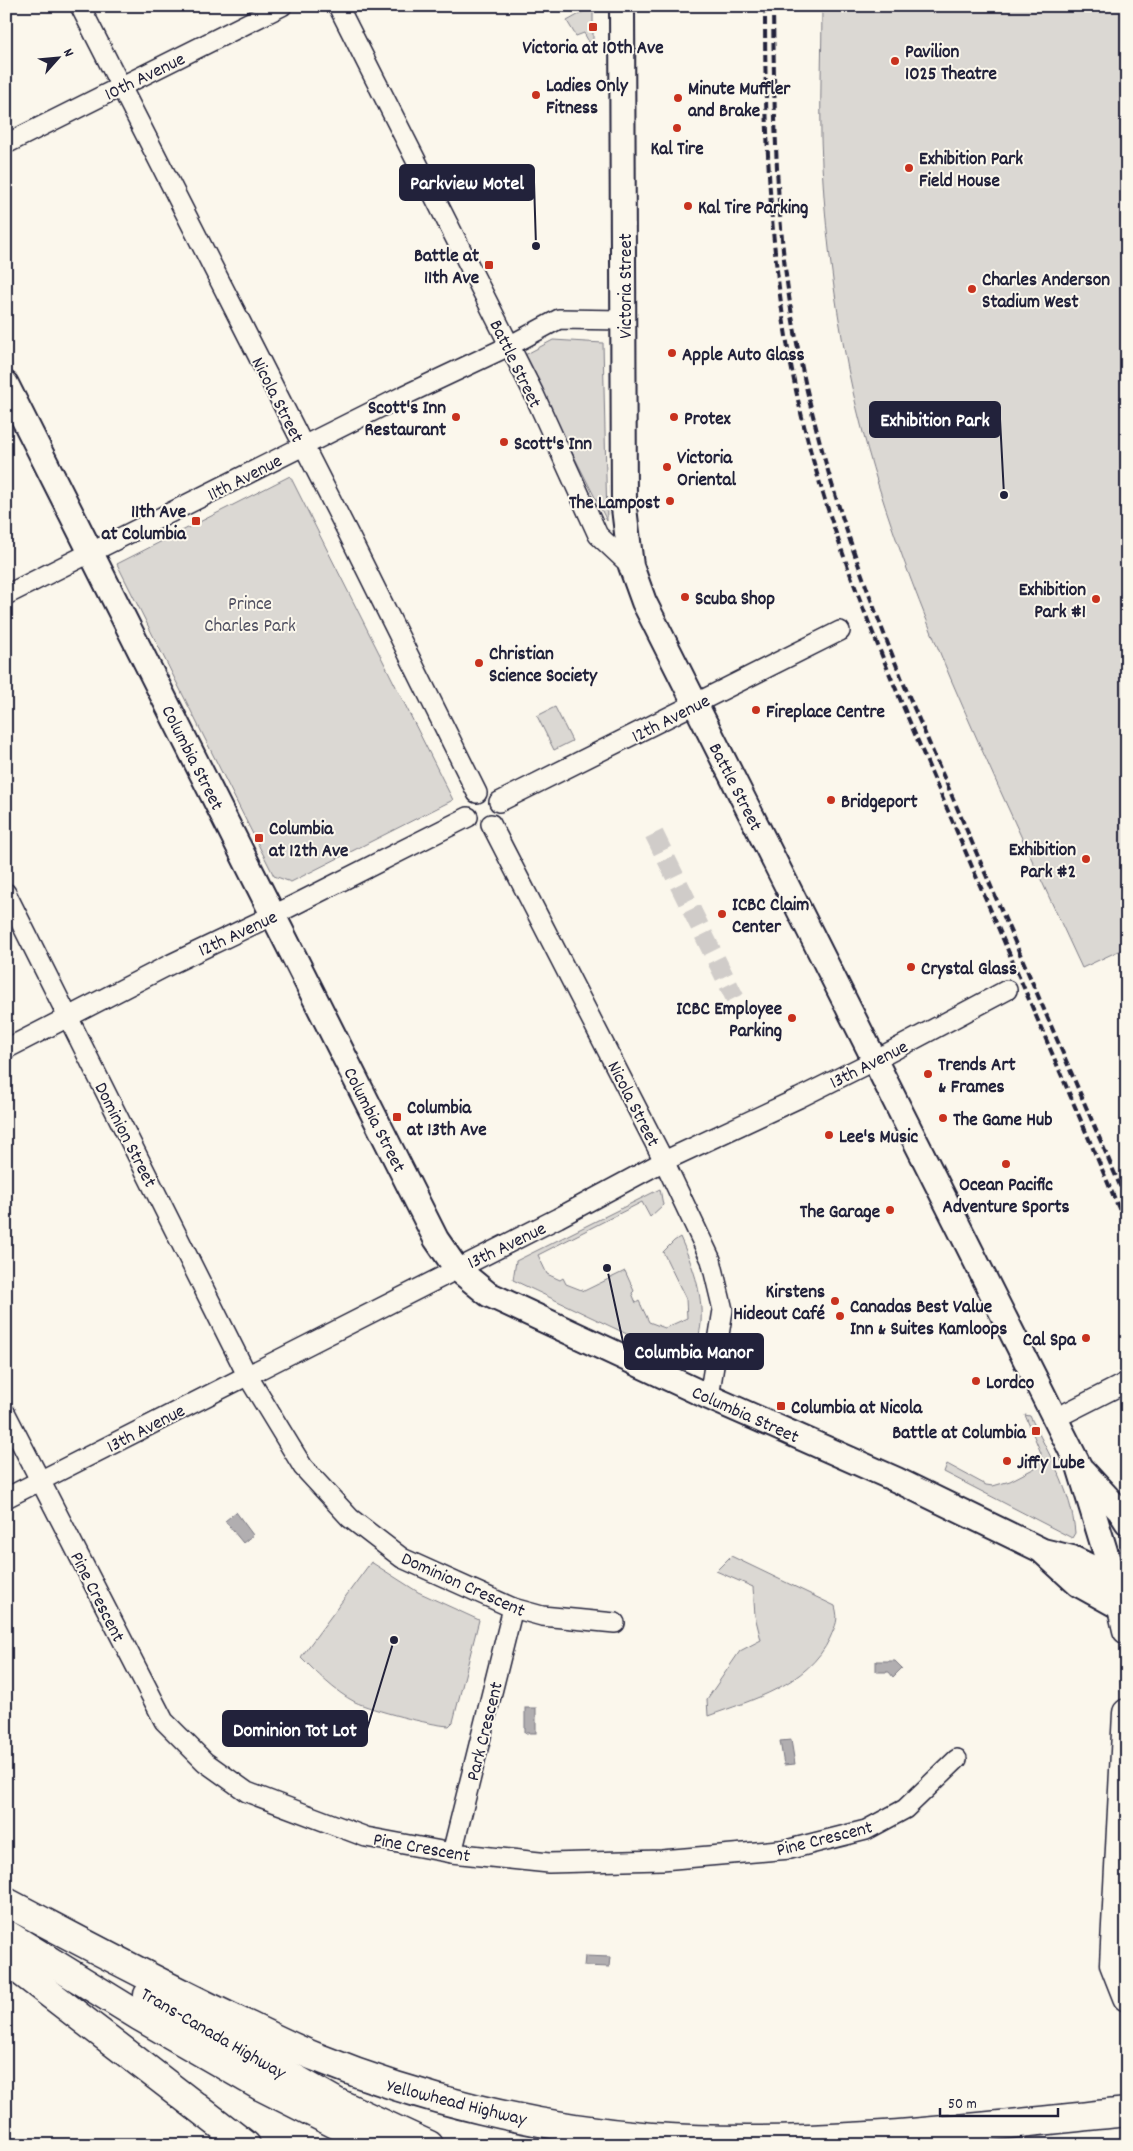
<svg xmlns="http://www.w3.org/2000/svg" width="1133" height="2151" font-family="Dekko,sans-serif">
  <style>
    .green { fill: #dbd8d3; stroke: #7e7d87 }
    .water { fill: #b1aeb0; stroke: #787681 }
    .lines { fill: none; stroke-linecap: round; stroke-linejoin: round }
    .minor-tunnel { stroke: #d0ccc9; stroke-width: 19; stroke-dasharray: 19 9; stroke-linecap: butt }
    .minor-casing { stroke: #22223b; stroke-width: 22 }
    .major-casing { stroke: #22223b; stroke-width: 28 }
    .highway-casing { stroke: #22223b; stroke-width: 31 }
    .minor { stroke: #fbf7ec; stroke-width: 19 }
    .major { stroke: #fbf7ec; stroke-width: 24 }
    .highway { stroke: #fbf7ec; stroke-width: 28 }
    .rail { stroke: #22223b; stroke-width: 4; stroke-dasharray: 8 4; stroke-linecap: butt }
    .poi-dot { fill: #c8321e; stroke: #fbf7ec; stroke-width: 2 }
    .labels { text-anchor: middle; stroke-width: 4; stroke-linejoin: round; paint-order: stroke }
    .poi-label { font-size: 19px; font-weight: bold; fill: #22223b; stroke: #fbf7ec; text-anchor: start }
    .street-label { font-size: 19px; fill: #22223b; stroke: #fbf7ec }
    .park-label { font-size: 19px; fill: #505061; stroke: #fbf7ec }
    .leader { fill: none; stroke: #22223b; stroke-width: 2 }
    .callout-dot { fill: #22223b; stroke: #fbf7ec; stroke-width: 2 }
    .callout { fill: #22223b; stroke: #22223b; stroke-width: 2 }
    .callout-label { font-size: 20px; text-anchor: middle; font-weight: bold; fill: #fff }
  </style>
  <rect width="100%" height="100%" fill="#fbf7ec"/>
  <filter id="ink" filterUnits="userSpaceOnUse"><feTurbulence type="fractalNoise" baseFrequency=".02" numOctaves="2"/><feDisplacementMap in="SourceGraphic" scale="10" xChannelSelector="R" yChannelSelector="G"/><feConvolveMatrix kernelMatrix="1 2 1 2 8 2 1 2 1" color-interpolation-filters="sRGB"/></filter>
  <g filter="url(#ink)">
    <g class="green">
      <path d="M585,6h8v43l-9,-16 -8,3 -9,-15 18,-10z"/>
      <path d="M822,6h305v941l-45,21c-45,-97 -90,-193 -132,-291 -42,-100 -80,-201 -102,-308 -15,-76 -25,-153 -27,-231 -1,-44 1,-88 1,-132z"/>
      <path d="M553,340l50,3 4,178 -84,-165z"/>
      <path d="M290,476l163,324 -162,82 -17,-6 -157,-312z"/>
      <path d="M555,707l17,34 -18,9 -17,-34z"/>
      <path d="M660,1189l3,16 -13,12 -8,-15 -104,53 9,19 13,6 3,-2 3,6 18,7 41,-20 9,20 -2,2 4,10 3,-2 10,21 16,6 22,-10 -1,-19 -23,-47 11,-11 6,-4c12,27 23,55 21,86 -1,13 -7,28 -11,41l-177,-84 3,-19z"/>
      <path d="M1025,1415l5,1c18,37 42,75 45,117l-3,5 -128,-66 3,-8 39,21 7,1 17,-5 25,-13 5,-7 1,-8z"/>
      <path d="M731,1556l104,50c4,15 1,18 -5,32 -22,47 -78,62 -122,78l-1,-17 33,-48 21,-11 -6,-24 -2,-29 -37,-16z"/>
      <path d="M371,1562l47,30 61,28 -26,102 -4,4c-19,-1 -77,-16 -94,-24 -21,-11 -38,-29 -54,-45z"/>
    </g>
    <g class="water">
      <path d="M236,1512l17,23 -10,8 -18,-22z"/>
      <path d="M876,1661h19l7,7 -9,9 -4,-5h-13z"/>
      <rect x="525" y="1708" width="11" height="25"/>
      <path d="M791,1740l4,24 -11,1 -4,-24z"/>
      <path d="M585,1956l25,1 -1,10 -25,-1z"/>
    </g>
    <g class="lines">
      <path class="minor-tunnel" d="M654,834l81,164"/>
      <g class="minor-casing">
        <g id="minor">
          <path d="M80,6l268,527 129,260"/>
          <path d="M338,6l195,386 65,143 33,31"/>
          <path d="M6,144l276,-138"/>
          <path d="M6,595l397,-199 106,-50 50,-27 64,1"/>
          <path d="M499,802l341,-171"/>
          <path d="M491,824l173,337 47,99 12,50 -14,87"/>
          <path d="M6,893l241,482 56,92 47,51 52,40 111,50 29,8 73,7"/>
          <path d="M6,1049l165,-85 119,-57 178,-90"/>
          <path d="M6,1414l158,307 41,41 42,30 119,45 86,16 97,10 113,-3 128,-11 76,-19 39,-21 52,-50"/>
          <path d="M1056,1418l71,-36"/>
          <path d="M6,1498l552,-280 106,-57 135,-63 76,-38 132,-70"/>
          <path d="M452,1853l61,-245"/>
        </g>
      </g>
      <g class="major-casing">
        <g id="major">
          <path d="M622,6l2,502 7,58 13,36 435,864 37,121"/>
          <path d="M6,384l430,855 20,29 32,26 221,103 188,83 146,71 29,7 42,20 13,11"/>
          <path d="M1083,1471l37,40 7,11"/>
          <path d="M1044,1553l34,31 49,27"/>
        </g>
      </g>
      <g class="highway-casing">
        <g id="highway">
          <path d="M1122,1608l5,22"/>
          <path d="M1127,1713l-13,251 13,33"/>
          <path d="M6,1902c80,42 159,85 241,123 23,11 46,23 69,32 105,43 223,71 336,80 158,11 318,-9 475,-25"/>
          <path d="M6,1934l133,82 123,71 115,58"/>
          <path d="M6,1960l240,185"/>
          <path d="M148,1995l188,107 93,43"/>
        </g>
      </g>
      <use href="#minor" class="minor"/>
      <use href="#major" class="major"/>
      <use href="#highway" class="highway"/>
      <g class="rail">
        <path d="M765,6c0,149 6,298 45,443 34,125 87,243 138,362 60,139 119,278 179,416"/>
        <path d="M773,6c1,85 2,169 11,253 18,154 66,293 124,435l219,508"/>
        <path d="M785,9v-3"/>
      </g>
    </g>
  </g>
  <g class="poi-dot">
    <rect x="588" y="22" width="10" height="10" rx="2.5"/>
    <circle cx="895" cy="61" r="5"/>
    <circle cx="536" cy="95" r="5"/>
    <circle cx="678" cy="98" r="5"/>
    <circle cx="677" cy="128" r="5"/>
    <circle cx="909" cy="168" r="5"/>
    <circle cx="688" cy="206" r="5"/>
    <rect x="484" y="260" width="10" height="10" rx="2.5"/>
    <circle cx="972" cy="289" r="5"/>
    <circle cx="672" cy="353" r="5"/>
    <circle cx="456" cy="417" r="5"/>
    <circle cx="674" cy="417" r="5"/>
    <circle cx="504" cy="442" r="5"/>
    <circle cx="667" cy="467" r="5"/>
    <circle cx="670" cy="501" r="5"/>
    <rect x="191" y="516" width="10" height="10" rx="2.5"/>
    <circle cx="685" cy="597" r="5"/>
    <circle cx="1096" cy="599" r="5"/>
    <circle cx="479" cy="663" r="5"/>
    <circle cx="756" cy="710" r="5"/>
    <circle cx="831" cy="800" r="5"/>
    <rect x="254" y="833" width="10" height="10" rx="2.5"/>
    <circle cx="1086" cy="859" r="5"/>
    <circle cx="722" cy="914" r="5"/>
    <circle cx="911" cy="967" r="5"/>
    <circle cx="792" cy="1018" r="5"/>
    <circle cx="928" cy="1074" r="5"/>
    <rect x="392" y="1112" width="10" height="10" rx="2.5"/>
    <circle cx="943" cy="1118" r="5"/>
    <circle cx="829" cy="1135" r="5"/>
    <circle cx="1006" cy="1164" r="5"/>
    <circle cx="890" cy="1210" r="5"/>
    <circle cx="835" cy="1301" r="5"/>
    <circle cx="840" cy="1316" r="5"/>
    <circle cx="1086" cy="1338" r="5"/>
    <circle cx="976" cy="1381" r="5"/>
    <rect x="776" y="1401" width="10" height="10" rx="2.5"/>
    <rect x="1031" y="1426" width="10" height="10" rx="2.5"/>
    <circle cx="1007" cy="1461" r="5"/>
  </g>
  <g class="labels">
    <g class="poi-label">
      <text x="593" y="53" text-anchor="middle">Victoria at 10th Ave</text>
      <text x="905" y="57">Pavilion<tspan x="905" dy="22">1025 Theatre</tspan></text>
      <text x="546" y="91">Ladies Only<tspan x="546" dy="22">Fitness</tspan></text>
      <text x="688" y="94">Minute Muffler<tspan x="688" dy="22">and Brake</tspan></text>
      <text x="677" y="154" text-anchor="middle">Kal Tire</text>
      <text x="919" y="164">Exhibition Park<tspan x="919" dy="22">Field House</tspan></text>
      <text x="698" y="213">Kal Tire Parking</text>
      <text x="479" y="261" text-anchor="end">Battle at<tspan x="479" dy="22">11th Ave</tspan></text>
      <text x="982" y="285">Charles Anderson<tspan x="982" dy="22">Stadium West</tspan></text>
      <text x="682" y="360">Apple Auto Glass</text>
      <text x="446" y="413" text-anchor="end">Scott's Inn<tspan x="446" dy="22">Restaurant</tspan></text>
      <text x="684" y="424">Protex</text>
      <text x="514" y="449">Scott's Inn</text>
      <text x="677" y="463">Victoria<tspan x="677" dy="22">Oriental</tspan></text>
      <text x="660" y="508" text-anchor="end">The Lampost</text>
      <text x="186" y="517" text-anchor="end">11th Ave<tspan x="186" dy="22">at Columbia</tspan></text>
      <text x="1086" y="595" text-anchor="end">Exhibition<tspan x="1086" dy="22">Park #1</tspan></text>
      <text x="695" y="604">Scuba Shop</text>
      <text x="489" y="659">Christian<tspan x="489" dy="22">Science Society</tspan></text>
      <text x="766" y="717">Fireplace Centre</text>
      <text x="841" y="807">Bridgeport</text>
      <text x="269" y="834">Columbia<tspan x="269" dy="22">at 12th Ave</tspan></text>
      <text x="1076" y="855" text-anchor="end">Exhibition<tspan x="1076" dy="22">Park #2</tspan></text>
      <text x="732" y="910">ICBC Claim<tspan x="732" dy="22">Center</tspan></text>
      <text x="921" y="974">Crystal Glass</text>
      <text x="782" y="1014" text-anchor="end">ICBC Employee<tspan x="782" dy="22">Parking</tspan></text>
      <text x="938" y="1070">Trends Art<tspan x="938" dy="22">&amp; Frames</tspan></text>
      <text x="407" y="1113">Columbia<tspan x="407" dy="22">at 13th Ave</tspan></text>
      <text x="953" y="1125">The Game Hub</text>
      <text x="839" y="1142">Lee's Music</text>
      <text x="1006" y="1190" text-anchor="middle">Ocean Pacific<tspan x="1006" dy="22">Adventure Sports</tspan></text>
      <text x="880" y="1217" text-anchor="end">The Garage</text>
      <text x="825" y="1297" text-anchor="end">Kirstens<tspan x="825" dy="22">Hideout Café</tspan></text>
      <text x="850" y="1312">Canadas Best Value<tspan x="850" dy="22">Inn &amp; Suites Kamloops</tspan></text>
      <text x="1076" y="1345" text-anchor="end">Cal Spa</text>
      <text x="986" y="1388">Lordco</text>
      <text x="791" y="1413">Columbia at Nicola</text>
      <text x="1026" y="1438" text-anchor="end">Battle at Columbia</text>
      <text x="1017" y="1468">Jiffy Lube</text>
    </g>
    <g class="street-label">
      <text transform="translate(144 75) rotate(-26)" y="7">10th Avenue</text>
      <text transform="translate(624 286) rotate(-90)" y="7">Victoria Street</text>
      <text transform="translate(517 363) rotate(64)" y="7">Battle Street</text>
      <text transform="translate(279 399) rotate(63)" y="7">Nicola Street</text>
      <text transform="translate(244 476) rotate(-27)" y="7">11th Avenue</text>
      <text transform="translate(670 717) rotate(-27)" y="7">12th Avenue</text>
      <text transform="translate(194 757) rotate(63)" y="7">Columbia Street</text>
      <text transform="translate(737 786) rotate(63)" y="7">Battle Street</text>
      <text transform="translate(237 932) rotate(-25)" y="7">12th Avenue</text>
      <text transform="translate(868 1063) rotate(-27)" y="7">13th Avenue</text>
      <text transform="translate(635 1103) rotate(63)" y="7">Nicola Street</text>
      <text transform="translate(376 1119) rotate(63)" y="7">Columbia Street</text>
      <text transform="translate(127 1134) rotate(63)" y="7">Dominion Street</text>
      <text transform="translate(506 1244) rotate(-26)" y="7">13th Avenue</text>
      <text transform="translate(746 1413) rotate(24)" y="7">Columbia Street</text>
      <text transform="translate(145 1427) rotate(-27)" y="7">13th Avenue</text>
      <text transform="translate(464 1583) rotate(24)" y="7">Dominion Crescent</text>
      <text transform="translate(99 1596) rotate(63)" y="7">Pine Crescent</text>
      <text transform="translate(483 1731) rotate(-76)" y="7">Park Crescent</text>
      <text transform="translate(824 1837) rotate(-14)" y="7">Pine Crescent</text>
      <text transform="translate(422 1846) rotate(10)" y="7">Pine Crescent</text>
      <text transform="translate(214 2032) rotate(30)" y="7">Trans-Canada Highway</text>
      <text transform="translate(457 2101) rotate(14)" y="7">Yellowhead Highway</text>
    </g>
    <g class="park-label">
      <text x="250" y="609">Prince<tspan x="250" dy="22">Charles Park</tspan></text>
    </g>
  </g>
  <path class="leader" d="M536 246L534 182M1004 495L1000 419M607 1268L625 1351M394 1640L367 1729"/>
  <g class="callout-dot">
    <circle cx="536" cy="246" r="5"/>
    <circle cx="1004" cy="495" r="5"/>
    <circle cx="607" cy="1268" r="5"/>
    <circle cx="394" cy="1640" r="5"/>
  </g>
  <g class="callout">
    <rect x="400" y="165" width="134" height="35" rx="5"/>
    <rect x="870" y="402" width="130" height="35" rx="5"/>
    <rect x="625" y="1334" width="138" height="35" rx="5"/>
    <rect x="223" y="1711" width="144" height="35" rx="5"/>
  </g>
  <g class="callout-label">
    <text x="467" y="189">Parkview Motel</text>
    <text x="935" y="426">Exhibition Park</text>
    <text x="694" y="1358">Columbia Manor</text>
    <text x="295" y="1736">Dominion Tot Lot</text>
  </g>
  <rect width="1133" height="2151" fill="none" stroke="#fbf7ec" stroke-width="25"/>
  <rect x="12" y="12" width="1108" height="2126" fill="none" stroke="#22223b" stroke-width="2" filter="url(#ink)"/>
  <g transform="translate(58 58) rotate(63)" stroke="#fbf7ec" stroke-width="4" paint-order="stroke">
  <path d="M0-4L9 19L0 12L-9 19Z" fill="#22223b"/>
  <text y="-8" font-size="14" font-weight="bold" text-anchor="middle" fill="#22223b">N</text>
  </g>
  <path d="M940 2108v8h118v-8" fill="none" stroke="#22223b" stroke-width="2.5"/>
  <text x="948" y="2108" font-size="15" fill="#22223b" stroke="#fbf7ec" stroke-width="4" paint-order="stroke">50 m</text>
</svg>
